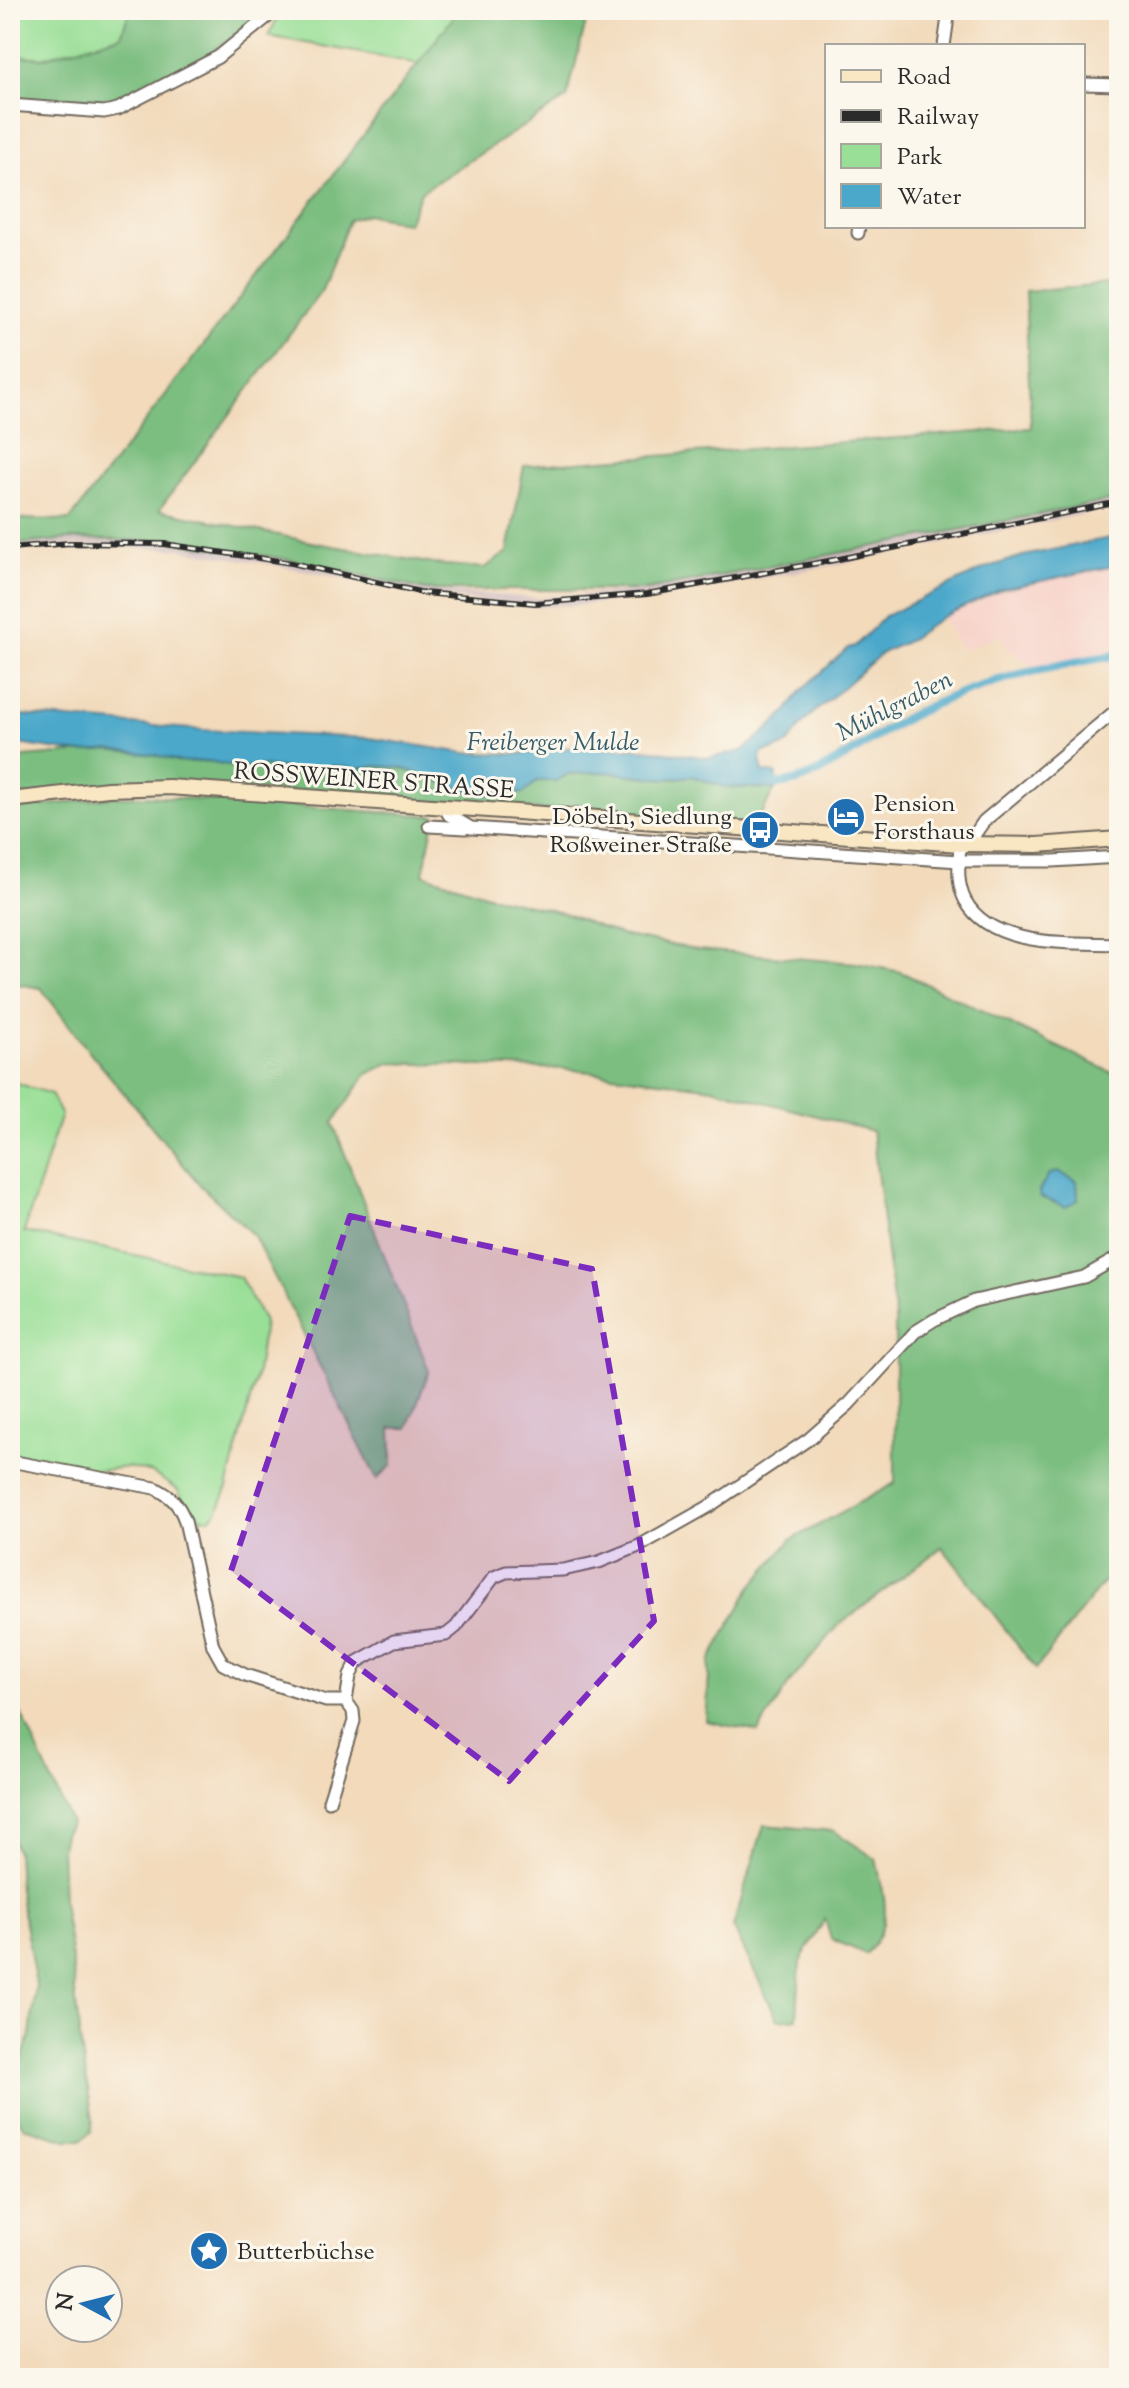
<svg xmlns="http://www.w3.org/2000/svg" width="1129" height="2388" font-family="'Sorts Mill Goudy',serif">
  <style>
    .built { fill: #f7d1c8 }
    .industrial { fill: #d2bfc0 }
    .green { fill: #9adf97; stroke: #628561; stroke-width: 2 }
    .forest { fill: #7bbe80; stroke: #537456; stroke-width: 2 }
    .water { fill: #4ca8ca; stroke: #3c6a7a; stroke-width: 2 }
    .lines { fill: none; stroke-linecap: round; stroke-linejoin: round }
    .canal { stroke: #4ca8ca; stroke-width: 9 }
    .minor-casing { stroke: #71685d; stroke-width: 15 }
    .secondary-casing { stroke: #71685d; stroke-width: 18 }
    .minor { stroke: #fff; stroke-width: 11 }
    .secondary { stroke: #f9e7c3; stroke-width: 14 }
    .rail-casing { stroke: #2b2b2b; stroke-width: 6 }
    .rail { stroke: #fbf7ec; stroke-width: 3; stroke-dasharray: 9; stroke-linecap: butt }
    .marked { fill: #7b2cbf; fill-opacity: 0.2; stroke: #7b2cbf; stroke-width: 6; stroke-dasharray: 16 10; stroke-linejoin: round }
    .labels { text-anchor: middle; stroke-width: 6; stroke-linejoin: round; paint-order: stroke }
    .street-label { font-size: 24px; fill: #2b2b2b; stroke: #fbf7ec }
    .poi-label { font-size: 24px; fill: #2b2b2b; stroke: #fbf7ec; text-anchor: start }
    .water-label { font-size: 26px; font-style: italic; fill: #385d6b; stroke: #fbf7ec }
  </style>
  <rect width="100%" height="100%" fill="#fbf7ec"/>
  <filter id="ink" filterUnits="userSpaceOnUse"><feTurbulence type="fractalNoise" baseFrequency=".0125" numOctaves="2"/><feDisplacementMap in="SourceGraphic" scale="16" xChannelSelector="R" yChannelSelector="G"/><feConvolveMatrix kernelMatrix="1 2 1 2 8 2 1 2 1" color-interpolation-filters="sRGB"/></filter>
  <filter id="wash" filterUnits="userSpaceOnUse"><feTurbulence type="fractalNoise" baseFrequency=".006" numOctaves="4" result="noise"/><feDisplacementMap in="SourceGraphic" scale="32" xChannelSelector="R" yChannelSelector="G"/><feGaussianBlur stdDeviation="1.8" result="paint"/><feColorMatrix in="noise" values="0 0 0 0 0 0 0 0 0 0 0 0 0 0 0 0 0 1.4 0 .05"/><feComposite in="paint" operator="in"/></filter>
  <g filter="url(#wash)">
    <rect width="100%" height="100%" fill="#f2dabb"/>
    <path class="built" d="M1119,565v87l-85,15 -26,-18 -8,-14 -39,16 -19,-34 60,-28z"/>
    <path class="industrial" d="M1119,499v8l-284,58 -183,33 -73,7 -43,2 -112,-12 -149,-30 -98,-16 -107,-3 -60,6v-7l60,-6 99,2 123,19 134,30 109,8 112,-8z"/>
    <g class="green">
      <path d="M10,10h120l-9,26 -79,22 -32,-3z"/>
      <path d="M282,10h177l-39,54 -152,-28z"/>
      <path d="M10,1081l41,13 10,20 -37,118 216,45 24,45 -7,51 -31,119 -10,21 -6,5 -20,-1 -12,-27 -26,-17 -25,-6 -30,4 -87,-17z"/>
    </g>
    <g class="forest">
      <path d="M130,10h138l-3,6c-38,25 -118,85 -162,89 -30,2 -63,-5 -93,-7v-43l32,3 79,-22z"/>
      <path d="M459,10h130l-22,88 -146,94 -13,31 -41,-9 -18,6 -27,70 -163,220 157,33 118,21 50,4 24,-16 16,-86 507,-38 -6,-137 94,-8v216l-472,91h-221l-134,-30 -124,-19 -98,-2 -60,6v-26l60,1z"/>
      <path d="M108,750l48,5 24,7 28,-1 32,6 23,-1 41,5 31,-5 23,3 19,-3 24,2 80,27 43,-2 13,-12h19l12,-7 37,-2 63,7 23,-3 35,11 49,2 -20,37 -512,-38 -233,8v-33l14,-6z"/>
      <path d="M149,796l286,20 -12,58 68,22 72,17 58,22 77,15 158,13 45,9 218,104v486l-83,107 -94,-122 -103,78 -48,56 -33,51 -52,-11 4,-61 41,-73 40,-47 104,-57v-165l-23,-187 -159,-43 -146,-19 -178,-6 -23,12 -33,48 96,248 -21,57h-17l1,37 -15,14 -123,-243 -54,-51 -116,-140 -43,-57 -31,-5v-173l101,-13z"/>
      <path d="M10,1701l10,10 51,112 -7,11 -3,14 2,55 8,49 8,81 14,87 -2,12 -10,8h-14l-43,-13 -7,-11 -3,-37 16,-43 6,-51 -17,-95 -2,-39 -7,-15z"/>
      <path d="M764,1825l70,6 42,28c8,39 19,61 -10,95l-35,-15 -6,-20 -25,43 -3,56 -19,2 -45,-93z"/>
    </g>
    <g class="water">
      <path d="M1119,536v29l-117,24 -60,28 -34,24 -26,12 -74,65c-22,23 -11,27 -45,34l-3,6 3,14 14,2 -2,15 -49,-2 -35,-11 -23,3 -63,-7 -37,2 -12,7h-19l-13,12 -43,2 -80,-27 -24,-2 -19,3 -23,-3 -31,5 -41,-5 -23,1 -32,-6 -28,1 -24,-7 -48,-5 -27,3 -71,-10v-29l193,16 166,8 97,15 53,1 40,-6 36,-1 49,2 65,9 33,-7 22,-18 23,-22 15,-21 46,-42 7,-2 30,-30 103,-49 35,-11z"/>
      <path d="M1058,1172l19,9 1,19 -12,7 -26,-10 -1,-6 10,-17z"/>
    </g>
    <g class="lines">
      <path class="canal" d="M766,783c31,5 59,-15 85,-30 19,-12 37,-25 57,-36 65,-35 139,-51 211,-62"/>
    </g>
  </g>
  <g filter="url(#ink)">
    <g class="lines">
      <g class="minor-casing">
        <g id="minor">
          <path d="M944,46l5,-36"/>
          <path d="M1083,84l36,1"/>
          <path d="M10,105l94,7 14,-3 100,-52 58,-47"/>
          <path d="M858,233l1,-7"/>
          <path d="M445,808l4,7 22,13 488,33h94l66,-4"/>
          <path d="M429,826l37,2"/>
          <path d="M960,844c-1,19 -4,38 5,56 26,49 107,42 154,44"/>
          <path d="M972,845l3,-11 9,-13 135,-113"/>
          <path d="M10,1461l145,27c16,8 24,16 30,33l28,125 10,18 22,11 81,26h20"/>
          <path d="M329,1801l25,-80 -1,-10 -7,-10 4,-25 7,-14 37,-21 52,-6 10,-8 38,-50 12,-5 57,-2 36,-8 40,-16 69,-39 101,-68 40,-35 66,-72 19,-12 40,-19 110,-24 35,-20"/>
        </g>
      </g>
      <g class="secondary-casing">
        <path id="secondary" d="M10,800l98,-11 61,-2 791,57 77,1 82,-6"/>
      </g>
      <use href="#minor" class="minor"/>
      <use href="#secondary" class="secondary"/>
      <g class="rail-casing">
        <path id="rail" d="M10,548l60,-5 95,1 127,19 132,30 111,10 112,-9 187,-34 285,-58"/>
      </g>
      <use href="#rail" class="rail"/>
    </g>
  </g>
  <path class="marked" d="M350,1216l242,53 62,352 -145,160 -278,-210z"/>
  <defs>
    <g id="hotel-disc" transform="scale(2)"><circle r="9.5" fill="#1f6fb2" stroke="#fbf7ec"/><path d="M-6-4.5h1.5V1H6V5H4.5V3h-9V5H-6ZM-4 0a1.8 1.8 0 1 1 3.6 0ZM.5 0V-2.5h3Q6-2.5 6 0Z" fill="#fff"/></g>
    <g id="bus-disc" transform="scale(2)"><circle r="9.5" fill="#1f6fb2" stroke="#fbf7ec"/><path d="M-5-6H5V4H4V6H2V4H-2V6H-4V4H-5ZM-3.5-4V0h7V-4ZM-3.5 1.2v1.5H-2V1.2ZM2 1.2v1.5H3.5V1.2Z" fill="#fff"/></g>
    <g id="sight-disc" transform="scale(2)"><circle r="9.5" fill="#1f6fb2" stroke="#fbf7ec"/><path d="M0-6L1.8-2.2L6-1.7L2.9 1.2L3.7 5.4L0 3.3L-3.7 5.4L-2.9 1.2L-6-1.7L-1.8-2.2Z" fill="#fff"/></g>
  </defs>
  <g fill-rule="evenodd">
    <use href="#hotel-disc" x="846" y="817"/>
    <use href="#bus-disc" x="760" y="830"/>
    <use href="#sight-disc" x="209" y="2251"/>
  </g>
  <g class="labels">
    <g class="street-label">
      <text transform="translate(374 780) rotate(4)" y="8">ROSSWEINER STRASSE</text>
    </g>
    <g class="poi-label">
      <text x="874" y="811">Pension<tspan x="874" dy="28">Forsthaus</tspan></text>
      <text x="732" y="824" text-anchor="end">Döbeln, Siedlung<tspan x="732" dy="28">Roßweiner Straße</tspan></text>
      <text x="237" y="2259">Butterbüchse</text>
    </g>
    <g class="water-label">
      <text transform="translate(894 705) rotate(-27)" y="9">Mühlgraben</text>
      <text x="553" y="750">Freiberger Mulde</text>
    </g>
  </g>
  <rect width="1129" height="2388" fill="none" stroke="#fbf7ec" stroke-width="40"/>
  <rect x="825" y="44" width="260" height="184" fill="#fbf7ec" stroke="#a8a59f" stroke-width="2"/>
  <rect x="841" y="70" width="40" height="12" fill="#f9e7c3" stroke="#a8a59f" stroke-width="2"/>
  <text x="897" y="84" font-size="24" fill="#2b2b2b">Road</text>
  <rect x="841" y="110" width="40" height="12" fill="#2b2b2b" stroke="#a8a59f" stroke-width="2"/>
  <text x="897" y="124" font-size="24" fill="#2b2b2b">Railway</text>
  <rect x="841" y="144" width="40" height="24" fill="#9adf97" stroke="#a8a59f" stroke-width="2"/>
  <text x="897" y="164" font-size="24" fill="#2b2b2b">Park</text>
  <rect x="841" y="184" width="40" height="24" fill="#4ca8ca" stroke="#a8a59f" stroke-width="2"/>
  <text x="897" y="204" font-size="24" fill="#2b2b2b">Water</text>
  <g transform="translate(84 2304) rotate(277)"><circle r="38" fill="#fbf7ec" stroke="#a8a59f" stroke-width="2"/>
  <path d="M0-6L14 30L0 20L-14 30Z" fill="#1f6fb2"/>
  <text y="-12" font-size="22" font-weight="bold" text-anchor="middle" fill="#2b2b2b">N</text>
  </g>
</svg>
